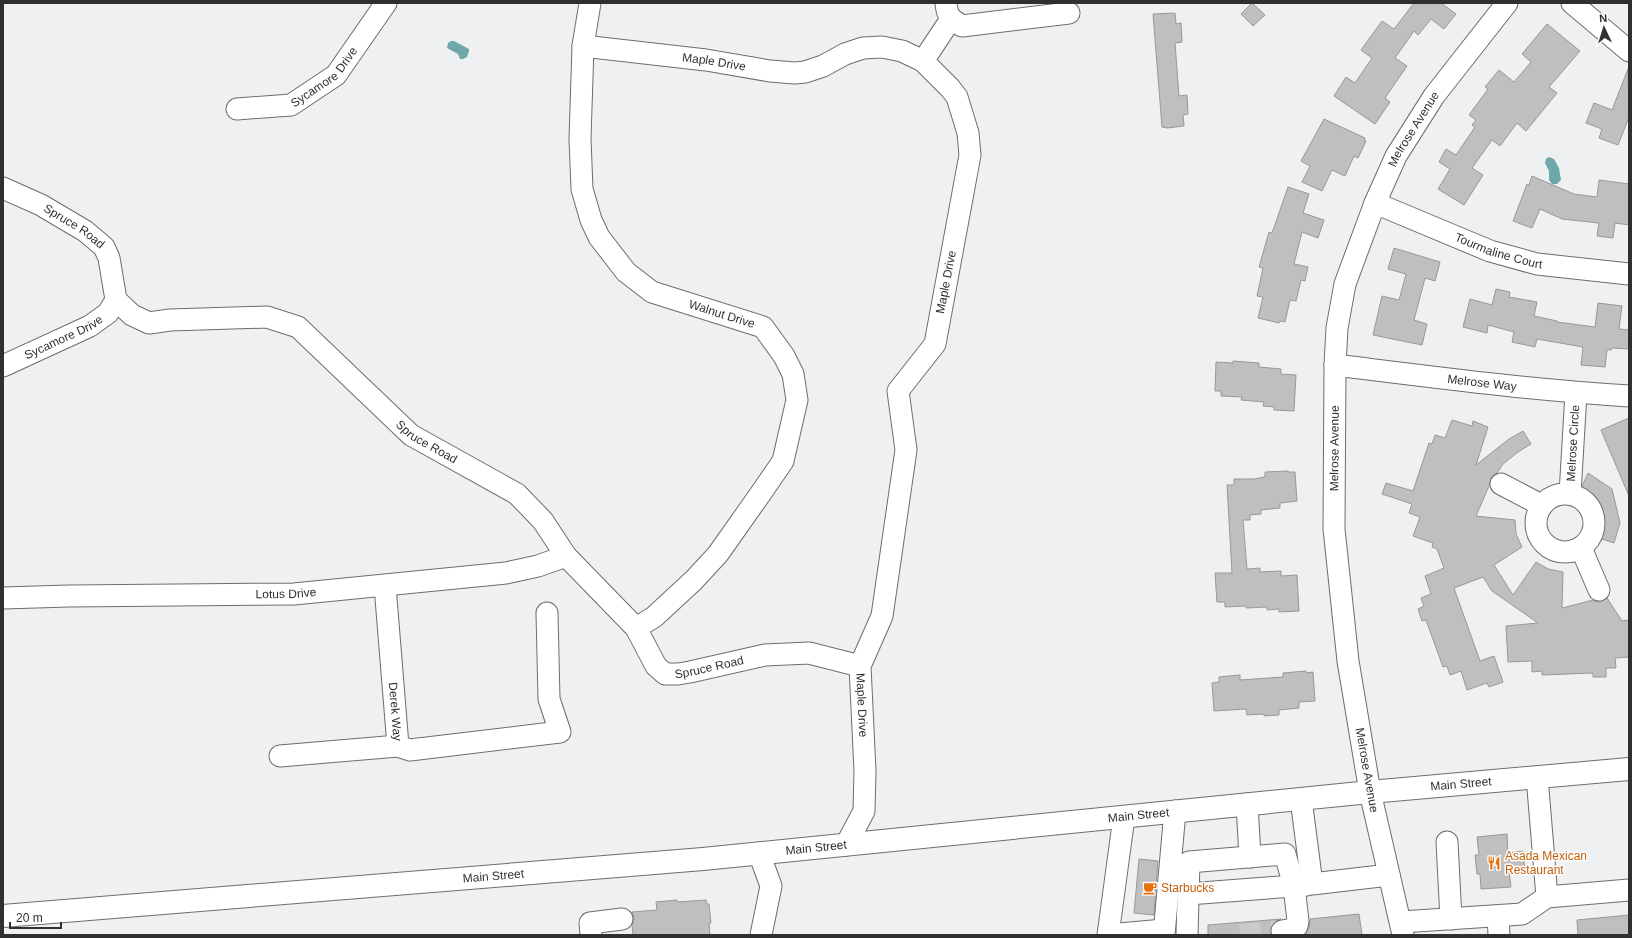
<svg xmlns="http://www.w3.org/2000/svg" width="1632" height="938" font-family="Arial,sans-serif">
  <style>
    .water { fill: #6fa8aa }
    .building { fill: #c1bebf; stroke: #9a9798 }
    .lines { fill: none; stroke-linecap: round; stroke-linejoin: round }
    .minor-tunnel { stroke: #c9cacb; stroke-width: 21; stroke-dasharray: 21 10; stroke-linecap: butt }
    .minor-casing { stroke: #6c6d6f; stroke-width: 23 }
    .major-casing { stroke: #6c6d6f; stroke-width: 24 }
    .minor { stroke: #fff; stroke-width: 21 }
    .major { stroke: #fff; stroke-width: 22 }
    .labels { text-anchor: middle; stroke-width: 3; stroke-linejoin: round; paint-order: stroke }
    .street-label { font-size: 12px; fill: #303031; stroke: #fdfdff }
    .food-label { font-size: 12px; fill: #c56008; stroke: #fdfdff; text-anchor: start }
  </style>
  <rect width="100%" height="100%" fill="#eff0f2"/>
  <g class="water">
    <path d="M451,41h3l15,8v2l-2,6 -4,2h-3l-2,-5 -11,-6 1,-5z"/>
    <path d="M1549,157l5,2 5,9 2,12 -4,4h-5l-3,-4v-9l-4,-8 1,-4z"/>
  </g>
  <g class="building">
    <path d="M1252,3l13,12 -12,11 -12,-12z"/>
    <path d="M1414,3h27l15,11 -12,15 -13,-10 -13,16 -4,-4 -19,27 12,8 -22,32 5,4 -15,22 -41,-28 12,-19 9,6 17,-25 -11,-8 21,-29 12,8z"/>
    <path d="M1175,13l1,11 5,-1 1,19 -7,1 4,53 8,-1 1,19 -5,1 1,11 -17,2 -5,-1 -9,-113z"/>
    <path d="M1547,24l33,27 -31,36 8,6 -31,38 -9,-8 -17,23 -8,-6 -20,28 11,7 -19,30 -26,-16 12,-20 -11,-7 7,-13 10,6 19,-28 -3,-2 4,-5 -7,-5 19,-26 -3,-2 14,-17 15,12 17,-20 -9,-8z"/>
    <path d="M1628,69l1,48 -11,28 -19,-7 3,-9 -16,-6 8,-20 18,7z"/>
    <path d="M1324,119l41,19 -1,2 2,1 -8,17 -4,-2 -9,20 -13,-6 -10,21 -20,-9 8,-16 -9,-5z"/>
    <path d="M1532,176l42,18 23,3 2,-17 30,4v41l-14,-2 -2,15 -16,-2 2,-13 -37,-4 -22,-10 -8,19 -19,-7 14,-37 2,1z"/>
    <path d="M1288,187l21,7 -6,19 21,7 -6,18 -16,-6 -8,32 14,3 -3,14 -4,-1 -5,21 -6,-1 -5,22 -5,-1 -1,2 -21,-5 5,-21 -6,-1 6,-28 -4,-1 10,-35 3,1z"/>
    <path d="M1394,248l46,14 -5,19 -10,-3 -11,42 13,4 -5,21 -49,-10 9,-39 17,4 7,-26 -18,-5z"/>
    <path d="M1496,289l14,3 -1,5 28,5 -3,14 23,5v1l38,5 3,-24 24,3 -3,23 10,1v19l-17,-1 -1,2h-4l-2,17 -24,-2 2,-18 -46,-8 -2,8 -23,-5 2,-10 -26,-7 -1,8 -24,-6 7,-28 22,6z"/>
    <path d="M1233,361l26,2v4l22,2v5l15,1 -2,36 -20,-1v-3l-11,-1 1,-4 -23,-2 1,-3 -21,-1v-5h-6l1,-29 17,1z"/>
    <path d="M1629,418v78l-28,-66z"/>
    <path d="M1452,420l20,6 1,-5 15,6 -12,38 33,-26 14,-8 8,13 -13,8 -15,12 -6,9 -6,5 -2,8 -13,30 39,4 1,14 6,13 -28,18 19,30 23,-33 12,7 15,3 -1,36 31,-8 5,2 5,-1 4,-3 15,23 7,-1v37l-14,1 1,10h-10v9h-13v-4l-51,2v-4l-10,1v-11l-24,1 -2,-36 32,-3 -46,-32 -9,-14 -29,11 26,73 14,-5 9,26 -14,5 -2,-4 -20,7 -6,-19 -11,4 -3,-9 -4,1 -17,-47 -4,1 -4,-12 6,-3 -3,-8 10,-4 -6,-18 19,-8 -7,-19 -5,-2 1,-4 -20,-7 7,-19 -11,-4 3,-9 -30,-10 4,-11 27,8 16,-48 3,1 3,-9 10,3z"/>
    <path d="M1288,471v1h7l2,29 -17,2v5l-19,2v4l-11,1v5h-7l4,49 13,-1v4l21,-1v5l16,-1 2,36 -20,1v-3l-12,1v-3l-21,1v-2l-21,1v-5h-8l-2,-29h17l-5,-88h7v-6h20l11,-2v-5z"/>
    <path d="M1588,473l24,16 8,34 -6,20 -15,-5 4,-14 -2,-14 -5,-10 -7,-7 -7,-5 1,-4z"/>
    <path d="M1306,671v2l7,-1 2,29 -16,1v6l-20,2v5l-15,1v-2l-17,1 -1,-6 -32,2 -2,-28 7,-1v-5l21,-2v5l43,-3v-4z"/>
    <path d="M1507,834l1,19 15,-2 2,19 -16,1 2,16 -30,2 -1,-15h-3l-2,-19h4l-2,-18z"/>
    <path d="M1139,859l19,2 -4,54 -20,-2z"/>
    <path d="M677,900v2l29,-2 1,4h2l2,19h-2l1,12h-77l-1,-10 2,-7 -2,-6 25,-2 -1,-8z"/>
    <path d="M1359,914l3,21h-57l4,-7 1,-9z"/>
    <path d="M1629,915v20h-51l-1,-15z"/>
    <path d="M1281,919l-6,3 -4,5v8h-63v-10z"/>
  </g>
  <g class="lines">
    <path class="minor-tunnel" d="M1240,935l42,-4"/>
    <g class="minor-casing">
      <g id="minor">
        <path id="s1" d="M590,3l-7,43 -3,93 2,50 9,31 8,17 27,35 26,20 111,35 21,29 9,18 4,26 -14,61 -22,32 -43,61 -24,26 -40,37 -18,11"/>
        <path d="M946,3c1,14 5,16 16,23l107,-13"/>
        <path d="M1572,3l57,48"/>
        <path id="s2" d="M583,46l123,14 64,11 25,2 10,-1 18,-6 22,-12 18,-6 19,-1 20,4 21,10 27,27 7,9 11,36 2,22 -35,189 -37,47 8,59 -24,166 -22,50 5,105 -1,40 -18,34"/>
        <path d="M923,61l28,-42"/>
        <path id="s3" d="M237,109l54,-4 45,-30 50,-72"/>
        <path id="s4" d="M3,188l38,17 44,26 19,16 5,11 7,42 16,15 17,8 21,-3 97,-3 31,10 113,108 106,59 26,27 23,35 70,72 20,38 9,8h13l12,-2 75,-17 44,-2 51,13"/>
        <path id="s5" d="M1375,203l115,48 47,13 92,10"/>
        <path id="s6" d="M1335,365c98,12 195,25 294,31"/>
        <path id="s7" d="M3,366l87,-40 18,-13 8,-13"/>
        <path d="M1501,484l40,21"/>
        <circle cx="1565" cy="523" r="29"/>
        <path id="s8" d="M1570,494l6,-101"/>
        <path d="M1581,548l18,42"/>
        <path id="s9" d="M385,586l13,160 12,4 150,-18 -11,-33 -2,-86"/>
        <path id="s10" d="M3,598l66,-2 225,-2 212,-21 32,-7 28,-10"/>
        <path d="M280,756l118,-10"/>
        <path d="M1537,777l10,120"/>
        <path d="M1301,799l11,85 77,-9"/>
        <path d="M1247,804l3,53"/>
        <path d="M1124,817l-16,118 56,-5"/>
        <path d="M1447,842l4,77"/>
        <path d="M759,853l12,33 -10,49"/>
        <path d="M1188,894l119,-9"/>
        <path d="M1498,916l1,19"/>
        <path d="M1401,922l121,-8 25,-17 82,-7"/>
        <path d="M591,935l-1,-12 32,-4"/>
        <path d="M1164,935l11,-124"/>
        <path d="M1187,935l2,-73 96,-8 9,32 4,35 -1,5 -4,3 -11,2"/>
        <path id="s11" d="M1403,935l-33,-143 -22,-131 -14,-132 1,-164 2,-37 8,-44 30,-81 21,-47 38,-60 73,-93"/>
      </g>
    </g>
    <g class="major-casing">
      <g id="major">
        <path id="s12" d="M3,916l700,-57 667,-67 259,-23"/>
      </g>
    </g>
    <use href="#minor" class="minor"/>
    <use href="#major" class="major"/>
  </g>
  <defs>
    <g id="restaurant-bare" transform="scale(1.08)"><path d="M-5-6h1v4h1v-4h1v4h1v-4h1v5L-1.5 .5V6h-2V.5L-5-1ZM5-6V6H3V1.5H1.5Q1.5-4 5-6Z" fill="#e8710a" stroke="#fdfdff" stroke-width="2.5" paint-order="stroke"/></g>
    <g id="cafe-bare" transform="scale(1.08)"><path d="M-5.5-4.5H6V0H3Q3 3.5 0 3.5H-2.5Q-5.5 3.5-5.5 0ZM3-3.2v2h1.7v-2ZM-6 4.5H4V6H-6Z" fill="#e8710a" stroke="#fdfdff" stroke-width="2.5" paint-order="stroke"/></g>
  </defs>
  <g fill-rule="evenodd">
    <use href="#restaurant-bare" x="1494" y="863"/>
    <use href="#cafe-bare" x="1150" y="888"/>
  </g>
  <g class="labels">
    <g class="street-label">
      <text dy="4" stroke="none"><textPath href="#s2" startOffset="132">Maple Drive</textPath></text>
      <text dy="4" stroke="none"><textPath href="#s3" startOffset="98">Sycamore Drive</textPath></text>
      <text dy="4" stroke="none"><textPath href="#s11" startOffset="828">Melrose Avenue</textPath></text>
      <text dy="4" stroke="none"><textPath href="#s4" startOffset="81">Spruce Road</textPath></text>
      <text dy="4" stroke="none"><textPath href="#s5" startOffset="133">Tourmaline Court</textPath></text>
      <text transform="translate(946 282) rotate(-79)" y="4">Maple Drive</text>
      <text dy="4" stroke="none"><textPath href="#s1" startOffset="388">Walnut Drive</textPath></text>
      <text dy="4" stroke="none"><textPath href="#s7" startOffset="67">Sycamore Drive</textPath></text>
      <text dy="4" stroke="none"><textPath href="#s6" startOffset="148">Melrose Way</textPath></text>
      <text dy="4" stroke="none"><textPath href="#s4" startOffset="537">Spruce Road</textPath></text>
      <text dy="4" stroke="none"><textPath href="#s8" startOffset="51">Melrose Circle</textPath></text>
      <text dy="4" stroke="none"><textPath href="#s11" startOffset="493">Melrose Avenue</textPath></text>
      <text dy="4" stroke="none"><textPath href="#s10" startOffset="283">Lotus Drive</textPath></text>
      <text dy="4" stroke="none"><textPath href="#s4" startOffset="921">Spruce Road</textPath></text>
      <text dy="4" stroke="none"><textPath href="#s2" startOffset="1032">Maple Drive</textPath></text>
      <text dy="4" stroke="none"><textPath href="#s9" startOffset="126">Derek Way</textPath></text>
      <text transform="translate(1367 770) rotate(80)" y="4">Melrose Avenue</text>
      <text dy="4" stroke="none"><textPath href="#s12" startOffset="1464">Main Street</textPath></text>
      <text dy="4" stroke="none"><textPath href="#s12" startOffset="1140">Main Street</textPath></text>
      <text dy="4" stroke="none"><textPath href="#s12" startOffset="816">Main Street</textPath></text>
      <text dy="4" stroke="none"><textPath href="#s12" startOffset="492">Main Street</textPath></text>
    </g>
    <g class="food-label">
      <text x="1505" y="860">Asada Mexican<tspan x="1505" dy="14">Restaurant</tspan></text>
      <text x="1161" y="892">Starbucks</text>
    </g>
  </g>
  <rect width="1632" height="938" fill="none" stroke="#303031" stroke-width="8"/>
  <g transform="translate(1604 28) rotate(356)" stroke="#fdfdff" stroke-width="3" paint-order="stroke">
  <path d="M0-3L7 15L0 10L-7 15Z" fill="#303031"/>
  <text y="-6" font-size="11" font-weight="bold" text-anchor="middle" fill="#303031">N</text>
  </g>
  <path d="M10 922v6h51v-6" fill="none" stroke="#303031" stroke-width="2"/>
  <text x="16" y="922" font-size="12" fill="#303031" stroke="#fdfdff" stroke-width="3" paint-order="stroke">20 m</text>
</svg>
